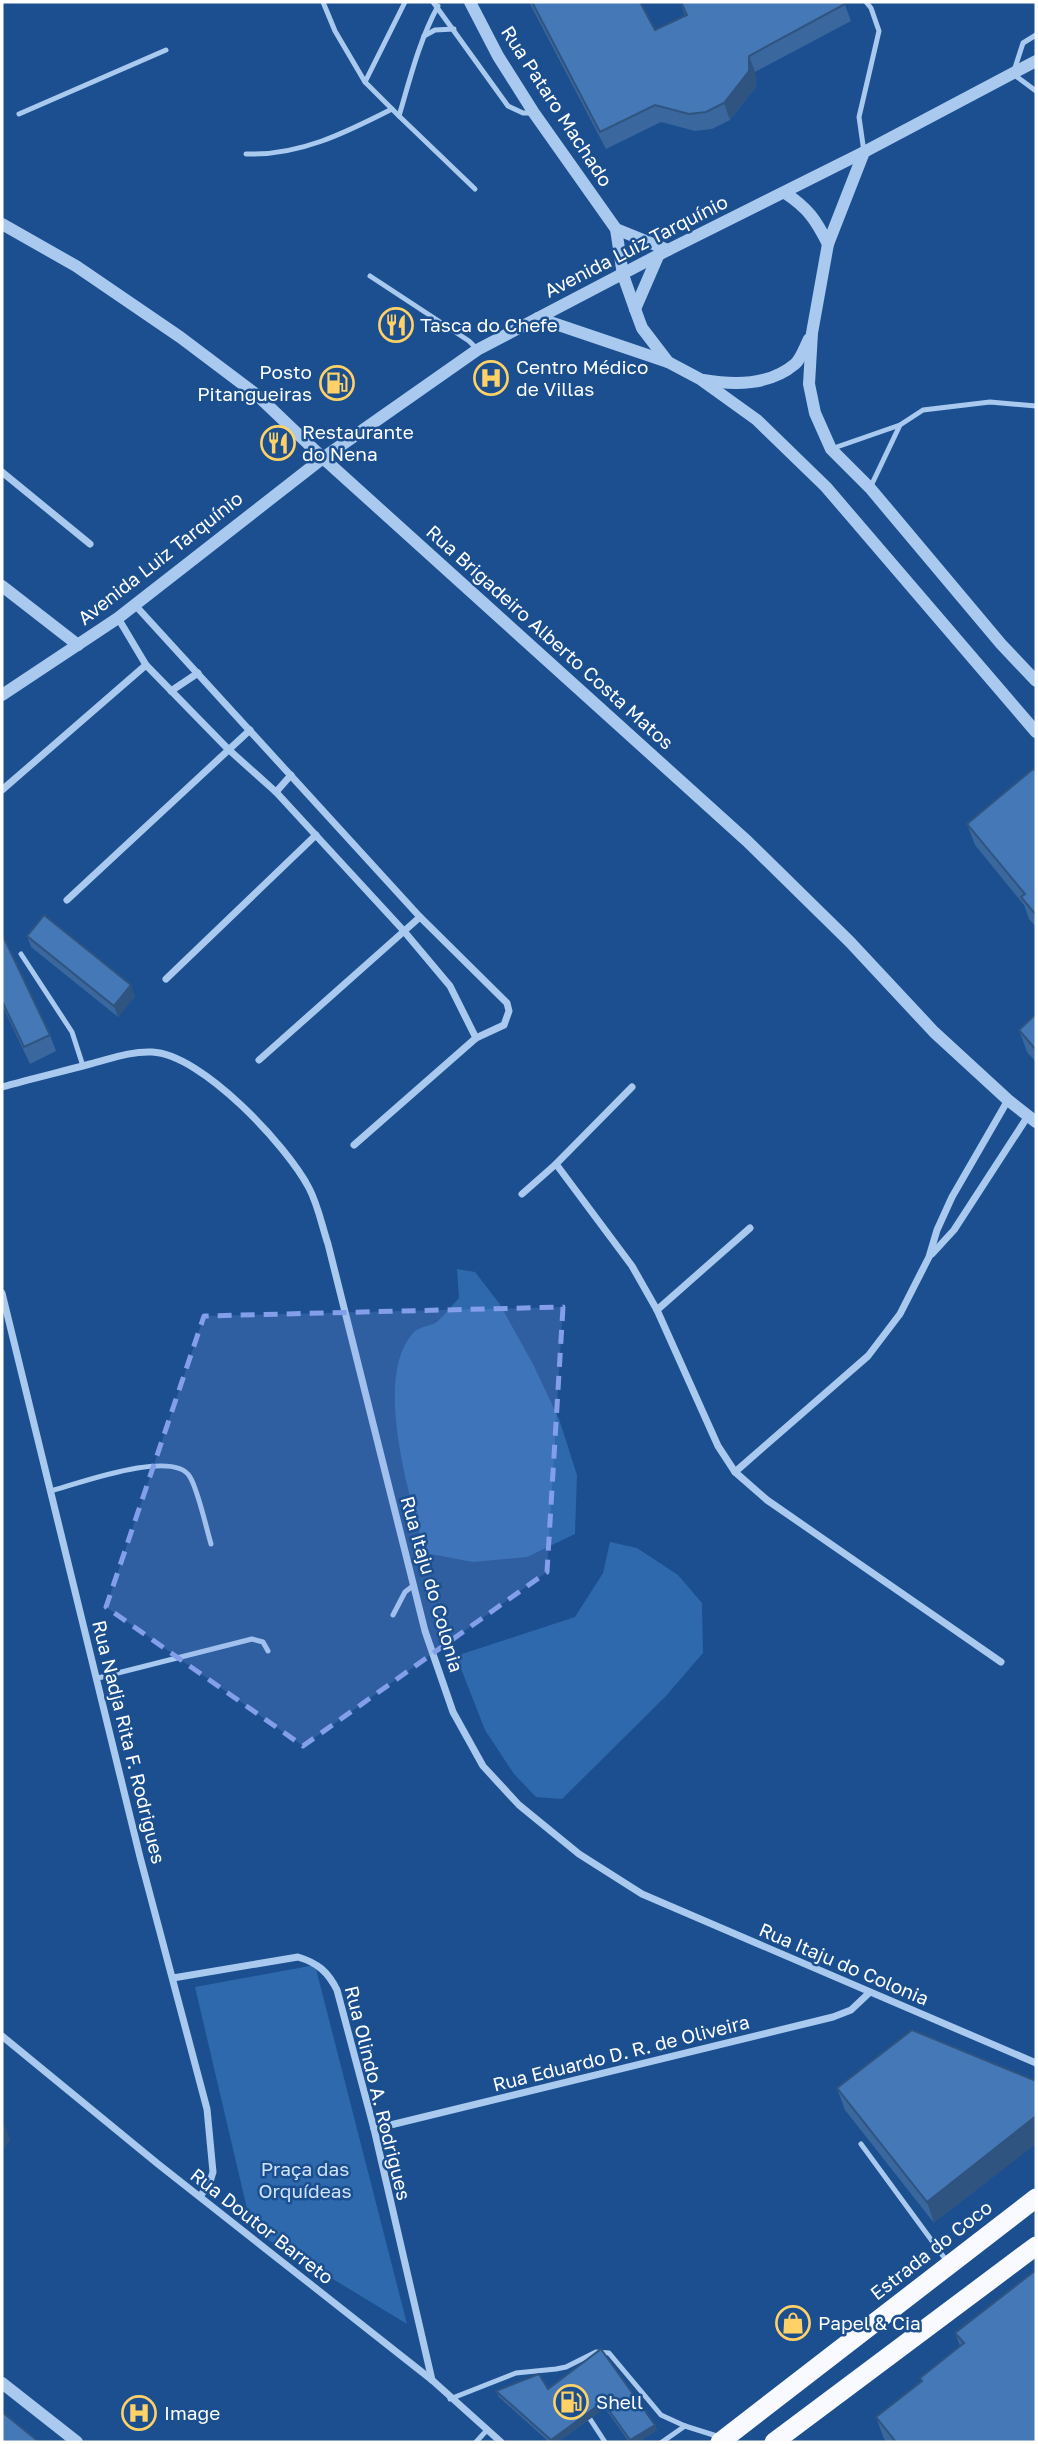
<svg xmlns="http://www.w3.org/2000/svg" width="1038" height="2444" font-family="'Golos Text',sans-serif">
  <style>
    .green { fill: #2e69ad }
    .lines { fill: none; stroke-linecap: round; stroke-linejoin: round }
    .service { stroke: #a9c9ee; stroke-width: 5 }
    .minor { stroke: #a9c9ee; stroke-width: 7 }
    .tertiary { stroke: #a9c9ee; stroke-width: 12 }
    .trunk { stroke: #f8faff; stroke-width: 19 }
    .wall { fill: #3a679d }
    .shaded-wall { fill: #305480 }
    .building { fill: #4478b7; stroke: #305480; stroke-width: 2 }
    .marked { fill: #839eea; fill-opacity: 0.2; stroke: #839eea; stroke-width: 5; stroke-dasharray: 14 9; stroke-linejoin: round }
    .labels { text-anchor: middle; stroke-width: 5; stroke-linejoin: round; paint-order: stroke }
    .street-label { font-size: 19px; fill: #fff; stroke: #1b4f8f }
    .poi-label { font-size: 19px; fill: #fff; stroke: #1b4f8f; text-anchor: start }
    .park-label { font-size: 19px; fill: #cfe3fa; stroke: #1b4f8f }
  </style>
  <rect width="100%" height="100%" fill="#1b4f8f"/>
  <g class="green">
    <path d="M457,1269l18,3 24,31 34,61 26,55 18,56 -2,59 -48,23 -54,5 -48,-9c-14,-54 -53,-174 -12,-220 6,-7 17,-6 24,-11 8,-7 15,-17 22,-24z"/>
    <path d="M610,1542l27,6 41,27 24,28 1,50 -37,43 -104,103 -26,-2 -22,-23 -29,-44 -29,-74 119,-39 28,-44z"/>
    <path d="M315,1965l92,359 -155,-94 -57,-243z"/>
  </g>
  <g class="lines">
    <g class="service">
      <path d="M323,2l12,29 30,51 40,-80"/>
      <path d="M433,2l75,104 15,7h9"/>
      <path d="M438,6c-19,35 -28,73 -39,110l76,73"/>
      <path d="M1036,35l-13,8 -10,31 23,17"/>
      <path d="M424,36l11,-6 19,-1"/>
      <path d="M365,82l34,34"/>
      <path d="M19,114l147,-64"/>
      <path d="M864,152l-5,-35 20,-86 -8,-23 -5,-6"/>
      <path d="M246,154c53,2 99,-21 146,-45"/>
      <path d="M370,276l99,65 8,8"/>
      <path d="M831,449l69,-24 23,-15 67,-8 46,4"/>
      <path d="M870,488l30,-63"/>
      <path d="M21,954l51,78 11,34"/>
      <path d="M51,1491c26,-7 123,-43 139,-14 8,13 16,50 21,67"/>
      <path d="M393,1615l12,-23 9,-7"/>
      <path d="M98,1678l154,-39 11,3 5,9"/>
      <path d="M861,2144l85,116"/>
      <path d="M450,2399l66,-26 40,-4 10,-2 30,-15 13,1 52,62 24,11 35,11"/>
      <path d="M590,2419l15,23"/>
      <path d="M476,2442l11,-12"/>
      <path d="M662,2442l23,-16"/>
    </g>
    <g class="minor">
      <path d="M2,472l88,72"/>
      <path d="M135,605l285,312 87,86 2,8 -5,14 -28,13 -122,107"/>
      <path d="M118,618l28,47 82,84 48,43 127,138 47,56 26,52"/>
      <path d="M171,691l27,-18"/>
      <path d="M2,790l144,-125"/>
      <path d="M276,792l15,-17"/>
      <path d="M67,900l183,-170"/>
      <path d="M166,979l150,-144"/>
      <path d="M259,1060l161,-143"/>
      <path d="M2,1087c29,-8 58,-15 88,-23 20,-5 41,-13 62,-12 50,2 135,94 157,136 9,17 13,38 19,56l97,387 28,81 30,54 36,39 60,49 63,40 394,169"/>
      <path d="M556,1164l76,102 25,44 61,136 17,26 32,28 234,162"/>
      <path d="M522,1194l34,-30 76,-77"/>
      <path d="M932,1254l22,-24 74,-114"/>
      <path d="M2,1293l138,564 67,252 6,63 -4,13 -9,11"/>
      <path d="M657,1310l93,-82"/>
      <path d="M735,1472l133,-116 32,-42 29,-57 8,-27 15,-33 56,-97"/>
      <path d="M173,1978l125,-21c20,6 30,15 39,33l37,139 58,251"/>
      <path d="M2,2036l156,128 274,216 69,62"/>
      <path d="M374,2129l459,-112 18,-7 18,-17"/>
    </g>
    <g class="tertiary">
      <path d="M470,2l28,54 36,57 82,116 7,46 12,34 7,19 26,34"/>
      <path d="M864,152l-36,92 -16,89 -3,51 6,29 16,36 39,39 131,156 35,37"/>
      <path d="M785,193c23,15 31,27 43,51"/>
      <path d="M2,224l74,42 104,71 77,58 66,63 424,383 103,101 84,90 74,68 28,22"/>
      <path d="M616,229l52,21"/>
      <path d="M635,309l23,-53"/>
      <path d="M538,318l130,44 32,17 57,41 69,67 210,245"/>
      <path d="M703,380c31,5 66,6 92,-16 6,-5 10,-17 14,-25"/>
      <path d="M2,586l76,59"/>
      <path d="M2,695l116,-77 205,-160 154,-108 191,-100 196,-98 172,-91"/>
      <path d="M2,2383l75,59"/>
    </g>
    <g class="trunk">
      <path d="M720,2442l316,-244"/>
      <path d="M774,2442l262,-196"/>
    </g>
  </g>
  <g class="wall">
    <path d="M529,2h111l15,28 30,-15 -5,-13h164l7,19 -96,51 1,15 -26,33 -18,9 -17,2 -34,-9 -55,27z"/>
    <path d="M1036,772v155l-7,-8 -5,-14 -49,-60 -8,-21z"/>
    <path d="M2,934l48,101 6,16 -26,13 -28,-59z"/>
    <path d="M27,936l108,60 -17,21 -87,-70z"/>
    <path d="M1036,1014v48l-9,-10 -8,-22z"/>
    <path d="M912,2030l22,193 -89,-113 -8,-22z"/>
    <path d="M1036,2270v172h-149l-3,-3 -8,-22 45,-36 -1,-3 40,-32 -5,-13z"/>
    <path d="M601,2349l54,76 2,5 -19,12h-9l-24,-34 -47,34h-9l-50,-45 -3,-6 52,-2z"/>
  </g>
  <g class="shaded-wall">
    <path d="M749,56l6,16 1,15 -26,33 -6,-17z"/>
    <path d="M131,985l4,11 -17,21 -4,-11z"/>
    <path d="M1036,2116v28l-102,79 -7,-21z"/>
    <path d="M4,2124l6,16 -8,11v-24z"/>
    <path d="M603,2402l2,6 -47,34h-6l-1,-2z"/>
    <path d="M655,2425l2,5 -19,12h-7l-1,-2z"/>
  </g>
  <g class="building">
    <path d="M532,2h108l15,28 32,-15 -6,-13h163l1,2 -96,52v15l-25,32 -18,9 -17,2 -34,-9 -55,27z"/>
    <path d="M1033,769l3,3v143l-15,-18 4,-3 -58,-70z"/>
    <path d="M44,915l87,70 -17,21 -87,-70z"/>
    <path d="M2,934l48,101 -26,12 -22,-46z"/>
    <path d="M1036,1014v36l-17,-20z"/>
    <path d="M912,2030l124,51v35l-109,86 -90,-114z"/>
    <path d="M1036,2270v172h-140l-20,-25 46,-36 -2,-3 44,-35 -9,-10z"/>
    <path d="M601,2349l54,76 -25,15 -27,-38 -52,38 -55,-49 43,-17 9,15z"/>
    <path d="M2,2412l37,30h-37z"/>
  </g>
  <path class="marked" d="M563,1307l-16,265 -244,174 -197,-139 98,-291z"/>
  <defs>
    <g id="restaurant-ring" transform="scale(1.75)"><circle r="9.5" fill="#1b4f8f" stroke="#ffd166" stroke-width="1.5"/><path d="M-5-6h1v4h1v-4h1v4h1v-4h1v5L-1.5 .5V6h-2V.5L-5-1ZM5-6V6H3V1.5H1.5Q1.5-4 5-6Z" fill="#ffd166"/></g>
    <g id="hospital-ring" transform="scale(1.75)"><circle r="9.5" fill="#1b4f8f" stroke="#ffd166" stroke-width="1.5"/><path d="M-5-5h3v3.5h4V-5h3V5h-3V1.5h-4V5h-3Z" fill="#ffd166"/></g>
    <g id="fuel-ring" transform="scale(1.75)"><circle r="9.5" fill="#1b4f8f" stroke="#ffd166" stroke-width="1.5"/><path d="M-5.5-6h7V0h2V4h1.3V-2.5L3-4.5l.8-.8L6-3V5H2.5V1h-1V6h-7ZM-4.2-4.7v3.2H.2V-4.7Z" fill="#ffd166"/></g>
    <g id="shop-ring" transform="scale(1.75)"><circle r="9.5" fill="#1b4f8f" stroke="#ffd166" stroke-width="1.5"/><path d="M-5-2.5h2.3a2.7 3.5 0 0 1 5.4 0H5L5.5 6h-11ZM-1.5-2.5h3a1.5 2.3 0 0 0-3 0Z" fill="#ffd166"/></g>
  </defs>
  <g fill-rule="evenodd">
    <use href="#restaurant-ring" x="396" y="325"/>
    <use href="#hospital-ring" x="491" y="378"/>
    <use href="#fuel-ring" x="337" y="383"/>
    <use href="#restaurant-ring" x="278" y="443"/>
    <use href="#shop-ring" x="793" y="2323"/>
    <use href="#fuel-ring" x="571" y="2402"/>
    <use href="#hospital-ring" x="139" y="2413"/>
  </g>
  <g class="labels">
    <g class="street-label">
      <text transform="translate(557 106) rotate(57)" y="7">Rua Pataro Machado</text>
      <text transform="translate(636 246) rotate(-27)" y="7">Avenida Luiz Tarquínio</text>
      <text transform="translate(160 558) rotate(-38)" y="7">Avenida Luiz Tarquínio</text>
      <text transform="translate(550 637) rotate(42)" y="7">Rua Brigadeiro Alberto Costa Matos</text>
      <text transform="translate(432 1584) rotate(74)" y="7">Rua Itaju do Colonia</text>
      <text transform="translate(129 1742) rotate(76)" y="7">Rua Nadja Rita F. Rodrigues</text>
      <text transform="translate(844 1964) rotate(23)" y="7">Rua Itaju do Colonia</text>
      <text transform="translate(621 2053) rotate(-14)" y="7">Rua Eduardo D. R. de Oliveira</text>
      <text transform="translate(378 2093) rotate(76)" y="7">Rua Olindo A. Rodrigues</text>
      <text transform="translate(262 2226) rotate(38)" y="7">Rua Doutor Barreto</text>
      <text transform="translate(931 2250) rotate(-38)" y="7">Estrada do Coco</text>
    </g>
    <g class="poi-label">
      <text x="420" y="332">Tasca do Chefe</text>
      <text x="516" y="374">Centro Médico<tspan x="516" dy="22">de Villas</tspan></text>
      <text x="312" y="379" text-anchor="end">Posto<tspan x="312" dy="22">Pitangueiras</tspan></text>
      <text x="302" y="439">Restaurante<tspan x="302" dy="22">do Nena</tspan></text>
      <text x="818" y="2330">Papel &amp; Cia</text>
      <text x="596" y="2409">Shell</text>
      <text x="164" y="2420">Image</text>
    </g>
    <g class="park-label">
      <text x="305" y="2176">Praça das<tspan x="305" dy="22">Orquídeas</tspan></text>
    </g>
  </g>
  <rect width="1038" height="2444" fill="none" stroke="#ffffff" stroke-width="7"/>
</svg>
